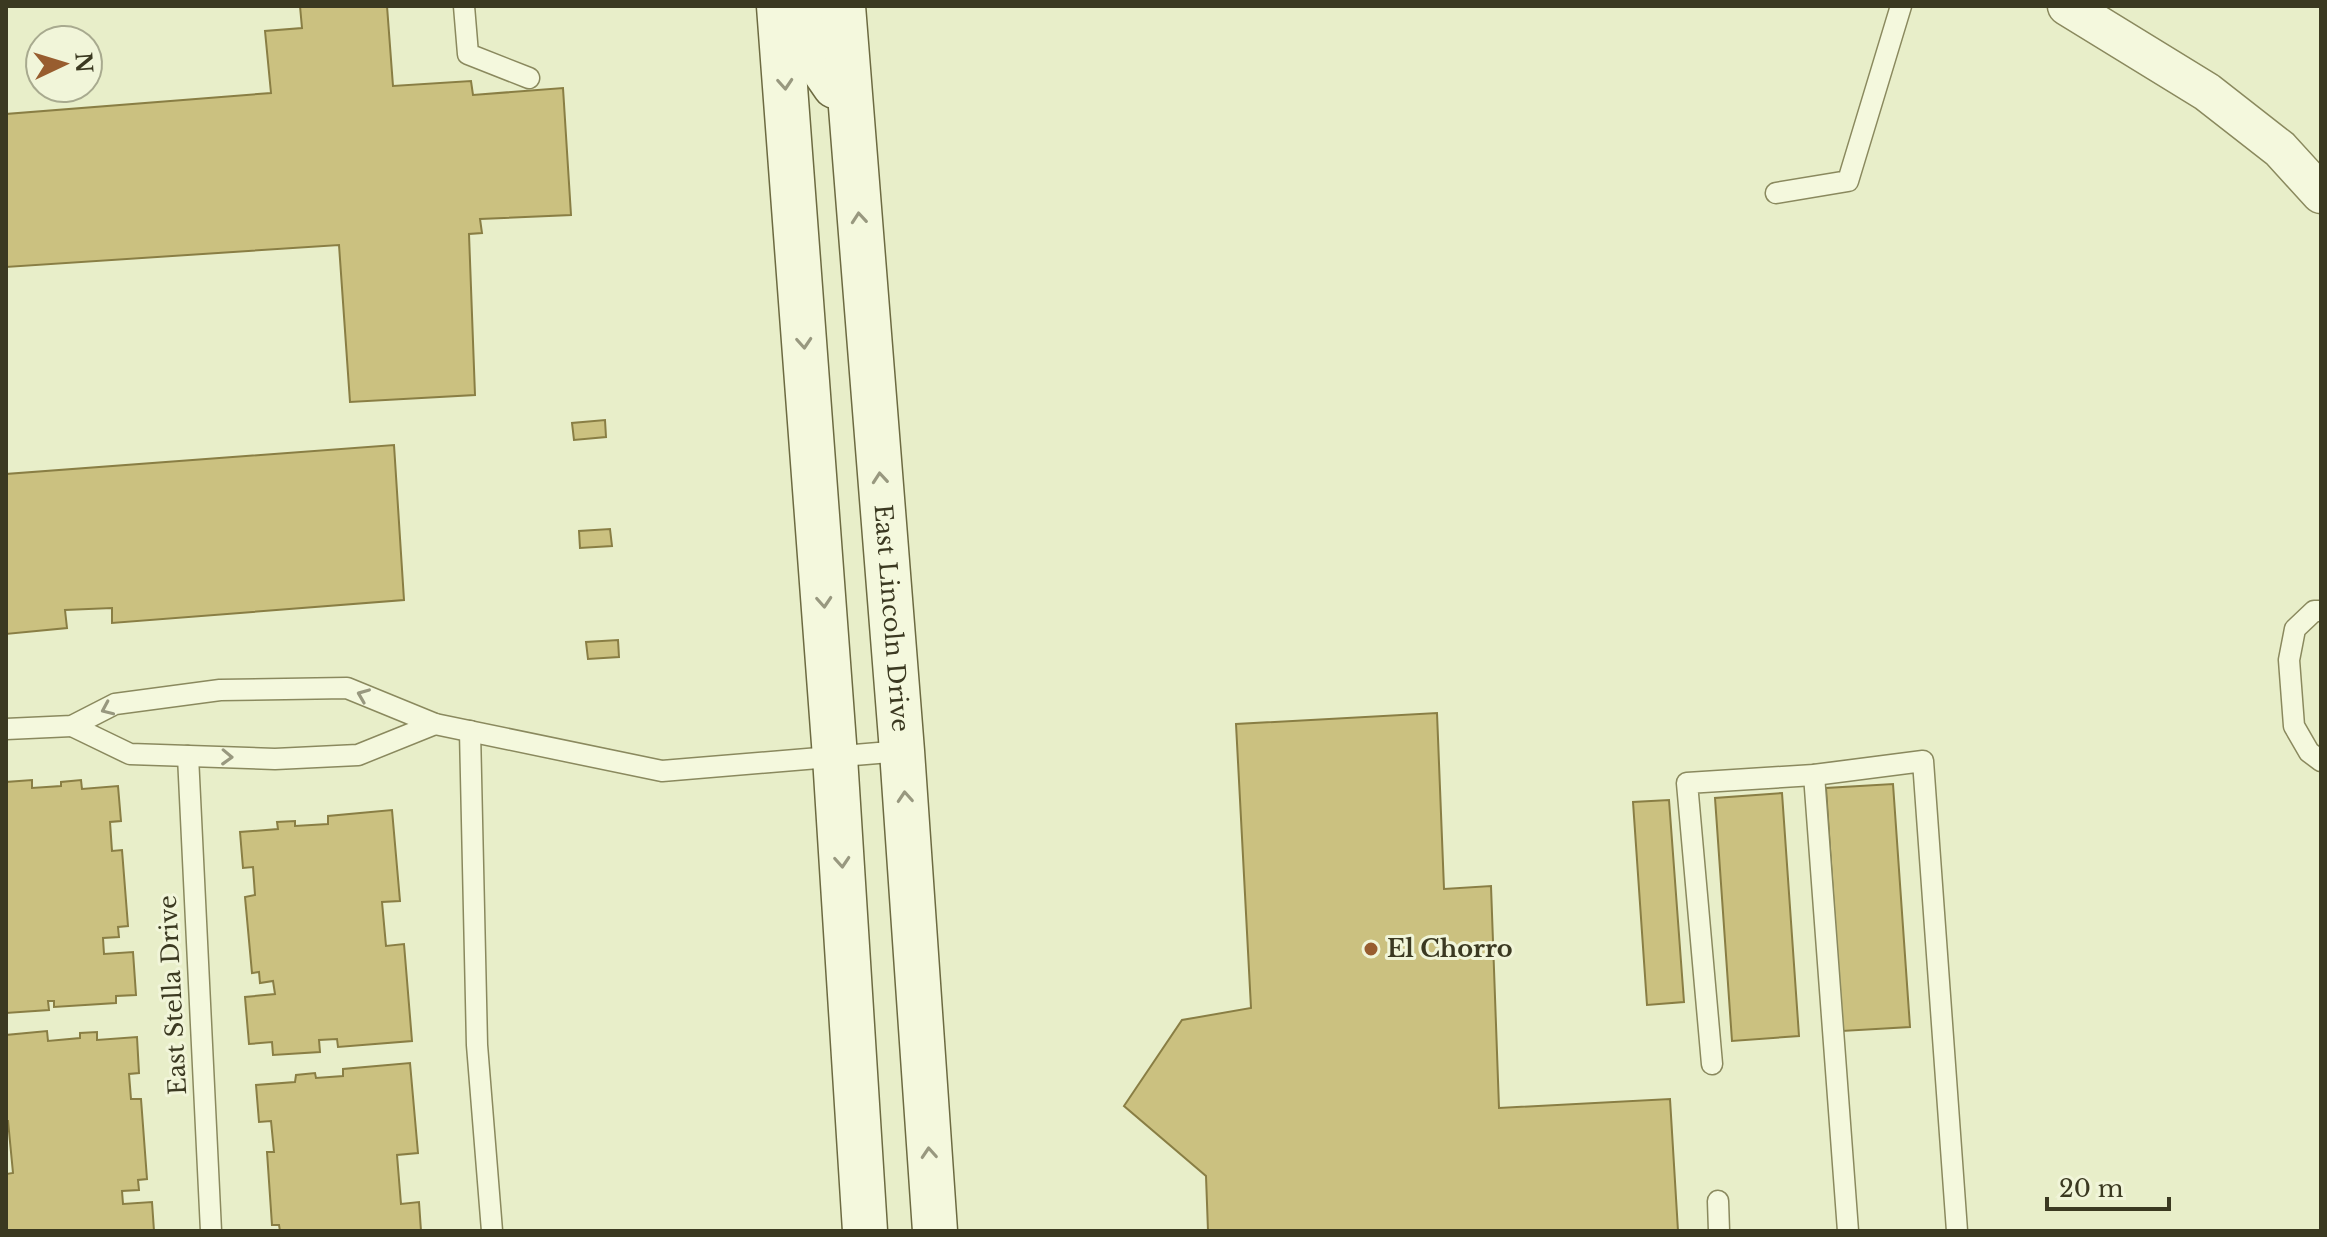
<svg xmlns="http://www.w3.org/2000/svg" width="2327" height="1237" font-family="'Libre Baskerville',serif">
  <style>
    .building { fill: #cbc180; stroke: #897e44; stroke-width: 2 }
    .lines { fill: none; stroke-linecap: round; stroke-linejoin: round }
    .lane-casing { stroke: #8a895e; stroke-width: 23 }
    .street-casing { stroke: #8a895e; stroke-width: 41 }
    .secondary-casing { stroke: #6c6a41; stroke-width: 47 }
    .lane { stroke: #f4f8dd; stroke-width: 20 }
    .street { stroke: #f4f8dd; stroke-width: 38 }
    .secondary { stroke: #f4f8dd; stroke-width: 44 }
    .oneway { stroke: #98987f }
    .poi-dot { fill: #985d2f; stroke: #f1f5d9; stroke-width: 3 }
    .labels { text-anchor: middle; stroke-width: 6; stroke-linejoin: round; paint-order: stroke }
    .street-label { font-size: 24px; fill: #3b3921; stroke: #f1f5d9 }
    .poi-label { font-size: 24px; font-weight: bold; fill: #3b3921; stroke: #f1f5d9; text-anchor: start }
  </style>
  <rect width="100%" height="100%" fill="#e8eec9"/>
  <g class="building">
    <path d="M300,6h87l6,80 78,-5 2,14 90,-7 8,127 -91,4 2,14 -13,1 6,161 -125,7 -11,-157 -333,22v-153l265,-21 -6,-62 37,-3z"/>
    <path d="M605,420l1,17 -32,3 -2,-17z"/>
    <path d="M394,445l10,155 -292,23v-15l-47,2 2,18 -61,6v-160z"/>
    <path d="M610,529l2,17 -32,2 -1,-17z"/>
    <path d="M618,640l1,17 -31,2 -2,-17z"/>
    <path d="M1437,713l7,176 47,-3 8,222 171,-9 8,132h-470l-2,-55 -82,-70 58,-86 69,-12 -15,-284z"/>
    <path d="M32,780v8l29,-2v-4l20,-2 1,9 36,-3 3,35 -11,1 2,29 10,-1 6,76 -10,1 1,10 -16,1 1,16 29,-2 3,43 -20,1v7l-62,4v-6h-6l1,9 -43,3v-231z"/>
    <path d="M1893,784l17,243 -68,4 -16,-243z"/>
    <path d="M1782,793l17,243 -67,5 -17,-243z"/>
    <path d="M1669,800l15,202 -37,3 -14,-203z"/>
    <path d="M392,810l8,91 -18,1 4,44 18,-2 8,97 -74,6 -1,-8 -18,1 1,12 -47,3 -1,-13 -23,2 -4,-47 30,-3 -2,-13 -13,2 -1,-11 -7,1 -7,-76 10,-2 -2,-28 -10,1 -3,-36 38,-3 -1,-7 18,-1v5l33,-2v-8z"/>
    <path d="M47,1031l1,10 32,-3v-5l17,-1v8l40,-3 2,36 -10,1 2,25h10l6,80 -9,1 1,10 -17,1 1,13 29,-2 2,29h-148v-57l7,-1 -5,-52h-2v-86z"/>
    <path d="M410,1063l8,90 -21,2 4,49 18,-2 2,29h-141l-1,-6h-7l-5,-73h7l-3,-31 -12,1 -3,-37 39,-3 1,-7 19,-2 1,5 27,-2v-7z"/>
  </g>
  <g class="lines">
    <g class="lane-casing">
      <g id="lane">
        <path d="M464,6l4,48 61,24"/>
        <path d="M1776,193l72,-12 53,-175"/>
        <path d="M2321,611h-7l-19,18 -6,31 5,66 15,26 12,9"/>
        <path d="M72,726l58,28 145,5 83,-4 77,-31"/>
        <path d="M6,729l66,-3 43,-22 105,-14 127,-2 88,36 227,47 240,-20"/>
        <path d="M470,731l7,314 15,186"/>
        <path d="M188,756l23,475"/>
        <path d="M1814,775l34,456"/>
        <path d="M1712,1064l-25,-281 127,-8 109,-14 34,470"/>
        <path d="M1718,1201l1,30"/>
      </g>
    </g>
    <g class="street-casing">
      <path id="street" d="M2067,6l140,86 73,57 41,45"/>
    </g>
    <g class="secondary-casing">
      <g id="secondary">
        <path d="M779,6l56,751 30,474"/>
        <path d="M811,6l6,54 18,26"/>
        <path id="s1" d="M843,6l59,745 33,480"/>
      </g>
    </g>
    <use href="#lane" class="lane"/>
    <use href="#street" class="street"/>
    <use href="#secondary" class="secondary"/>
  </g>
  <defs><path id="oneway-chevron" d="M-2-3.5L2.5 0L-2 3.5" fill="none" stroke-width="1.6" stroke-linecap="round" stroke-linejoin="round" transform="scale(2)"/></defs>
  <g class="oneway">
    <use href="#oneway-chevron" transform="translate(785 84) rotate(86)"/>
    <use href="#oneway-chevron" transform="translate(859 218) rotate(-95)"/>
    <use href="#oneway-chevron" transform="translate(804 343) rotate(86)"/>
    <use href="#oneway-chevron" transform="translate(880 478) rotate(-95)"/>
    <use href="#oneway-chevron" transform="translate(824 602) rotate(86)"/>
    <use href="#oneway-chevron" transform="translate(363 695) rotate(-158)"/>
    <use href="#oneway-chevron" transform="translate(107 709) rotate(156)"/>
    <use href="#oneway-chevron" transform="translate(227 757) rotate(2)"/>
    <use href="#oneway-chevron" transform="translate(905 797) rotate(-94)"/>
    <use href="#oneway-chevron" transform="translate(842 862) rotate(86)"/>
    <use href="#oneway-chevron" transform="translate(929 1153) rotate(-94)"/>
  </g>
  <circle class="poi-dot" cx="1371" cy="949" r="8"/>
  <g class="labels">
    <g class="street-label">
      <text dy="8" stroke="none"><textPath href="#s1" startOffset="614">East Lincoln Drive</textPath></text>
      <text transform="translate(173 995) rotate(-93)" y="8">East Stella Drive</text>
    </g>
    <g class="poi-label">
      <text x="1387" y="957">El Chorro</text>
    </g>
  </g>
  <rect width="2327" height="1237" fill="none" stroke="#3b3921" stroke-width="16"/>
  <g transform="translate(64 64) rotate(86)"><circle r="38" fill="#f1f5d9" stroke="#a8aa8f" stroke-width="2"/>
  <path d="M0-6L14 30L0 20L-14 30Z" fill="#985d2f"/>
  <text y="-12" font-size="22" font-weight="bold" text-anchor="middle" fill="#3b3921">N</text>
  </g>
  <path d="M2047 1197v12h122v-12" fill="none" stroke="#3b3921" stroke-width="4"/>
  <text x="2059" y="1197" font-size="24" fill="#3b3921" stroke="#f1f5d9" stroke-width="6" paint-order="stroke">20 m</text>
</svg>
